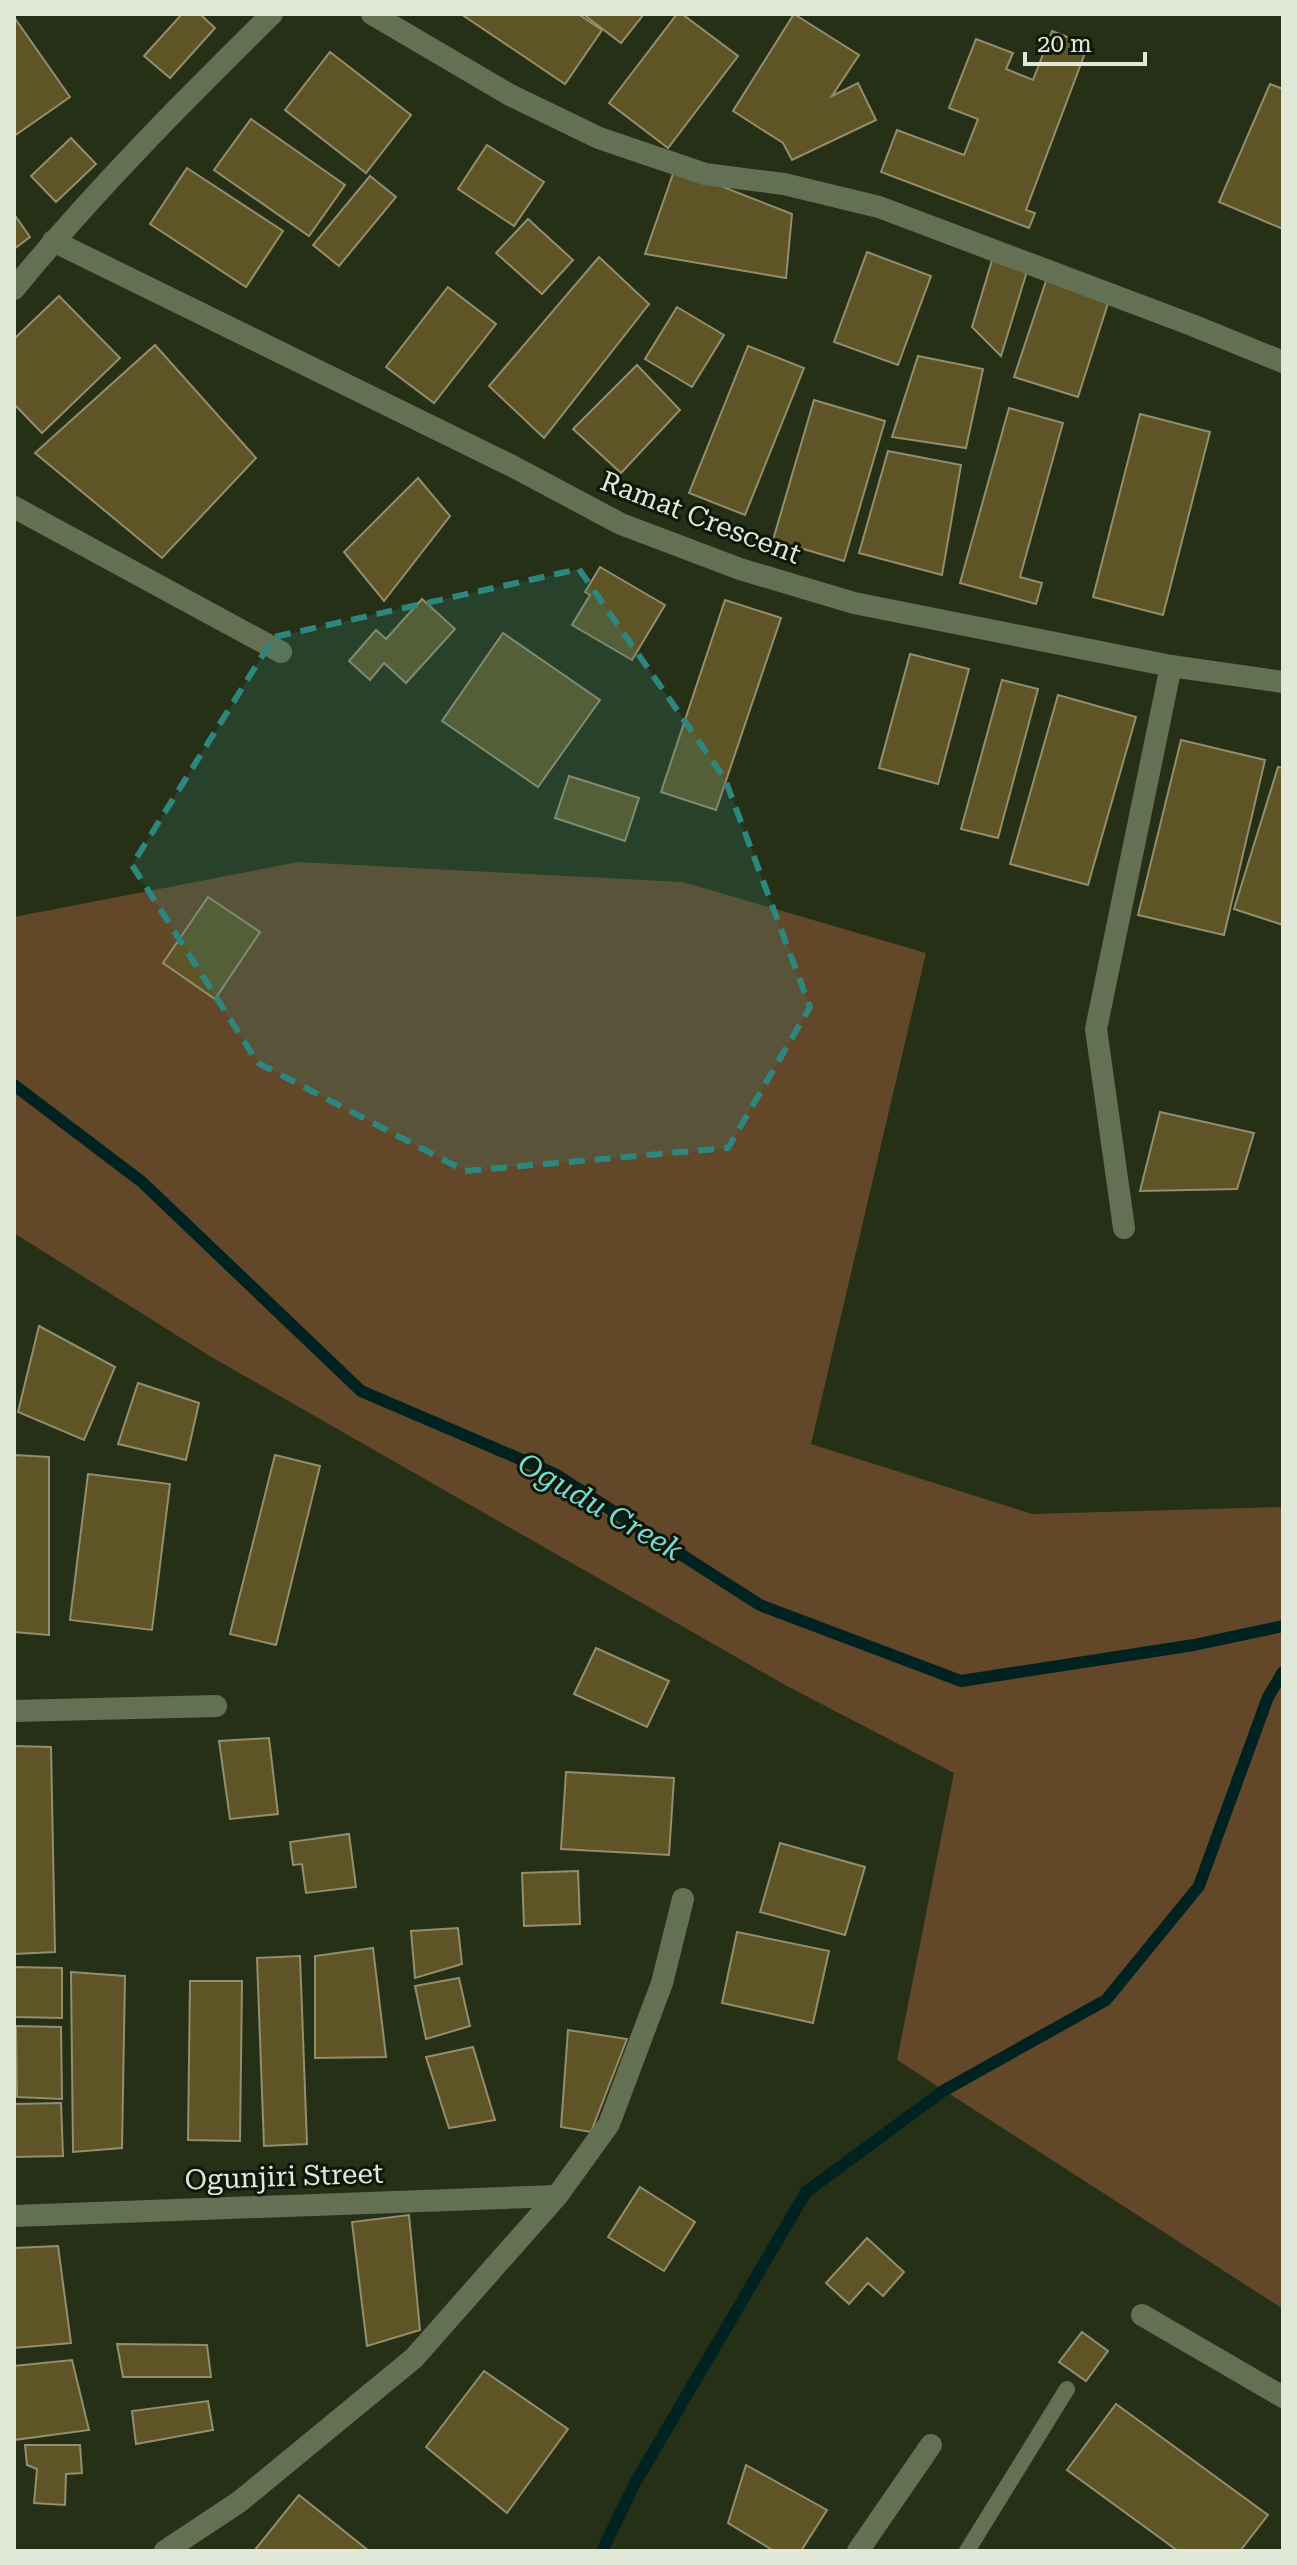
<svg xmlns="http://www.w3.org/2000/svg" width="1297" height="2565" font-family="'Roboto Serif',serif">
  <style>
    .green { fill: #634729 }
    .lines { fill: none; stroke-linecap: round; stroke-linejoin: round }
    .stream { stroke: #002220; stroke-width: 12 }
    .building { fill: #5e5426; stroke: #948d6e; stroke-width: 2 }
    .service { stroke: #647054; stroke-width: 16 }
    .minor { stroke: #647054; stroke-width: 22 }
    .marked { fill: #2e877e; fill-opacity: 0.2; stroke: #2e877e; stroke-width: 6; stroke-dasharray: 16 10; stroke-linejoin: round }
    .labels { text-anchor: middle; stroke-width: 6; stroke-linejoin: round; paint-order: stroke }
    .street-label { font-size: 28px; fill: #e1e8d8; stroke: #11160b }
    .water-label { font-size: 30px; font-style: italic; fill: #75dad1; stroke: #11160b }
  </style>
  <rect width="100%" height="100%" fill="#263016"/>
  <path class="green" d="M298,862l385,20 243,71 -115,491 221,70 251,-7v802l-386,-249 57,-287 -169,-88 -577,-330 -194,-122v-316z"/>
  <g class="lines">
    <g class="stream">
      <path d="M14,1085l128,97 219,209 194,83 205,131 201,76 233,-36 89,-19"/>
      <path d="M602,2551l33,-68 171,-291 137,-101 163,-91 93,-114 69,-189 15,-25"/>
    </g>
  </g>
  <g class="building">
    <path d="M182,14h18l15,14 -45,50 -26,-22z"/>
    <path d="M461,14h117l24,16 -37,54z"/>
    <path d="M583,14h61l-23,29z"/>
    <path d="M677,14h5l56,42 -70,92 -59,-45z"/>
    <path d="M794,14l65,41 -27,41 26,-13 18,37 -84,40 -9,-17 -50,-32z"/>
    <path d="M14,17l56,80 -56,39z"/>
    <path d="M1052,31l36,14 -62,165 9,3 -6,15 -148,-56 16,-42 67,25 14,-36 -29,-11 27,-69 37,14 -7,16 27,11z"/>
    <path d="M330,52l81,63 -45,58 -81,-63z"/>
    <path d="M1270,84l13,5v140l-64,-27z"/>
    <path d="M251,119l94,66 -36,51 -95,-66z"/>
    <path d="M71,138l25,26 -40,38 -25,-26z"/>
    <path d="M487,145l57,37 -30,44 -56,-37z"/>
    <path d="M187,168l96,63 -37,56 -96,-63z"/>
    <path d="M675,168l117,46 -6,64 -141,-24z"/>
    <path d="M370,176l26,21 -57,69 -26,-21z"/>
    <path d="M14,214l16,23 -16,12z"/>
    <path d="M528,219l45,41 -31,34 -46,-41z"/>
    <path d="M867,252l64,24 -33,89 -64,-23z"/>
    <path d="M599,257l50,47 -105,134 -55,-52z"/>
    <path d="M993,257l35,11 -27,88 -29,-29z"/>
    <path d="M1047,278l63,19 -32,100 -64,-20z"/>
    <path d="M448,287l48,37 -62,79 -48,-36z"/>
    <path d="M59,296l61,62 -78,75 -28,-29v-65z"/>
    <path d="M677,307l47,28 -32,52 -47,-28z"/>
    <path d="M155,345l101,113 -94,100 -127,-105z"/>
    <path d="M748,346l56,22 -59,147 -56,-22z"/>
    <path d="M918,356l65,13 -17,79 -74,-11z"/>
    <path d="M637,365l43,45 -59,63 -48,-44z"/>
    <path d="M814,400l71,21 -41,140 -71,-21z"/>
    <path d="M1009,408l54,15 -43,154 22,6 -6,21 -76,-21z"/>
    <path d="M1140,414l70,18 -47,183 -70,-18z"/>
    <path d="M888,451l73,14 -19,110 -83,-22z"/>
    <path d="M418,478l32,38 -66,85 -40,-49z"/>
    <path d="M600,567l65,38 -33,55 -60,-35 18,-30 -5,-3z"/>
    <path d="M422,599l33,30 -49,54 -22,-20 -14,17 -21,-19 27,-31 10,9z"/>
    <path d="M725,600l56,18 -65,192 -55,-18z"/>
    <path d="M503,633l97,67 -62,87 -96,-66z"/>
    <path d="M910,654l59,15 -31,115 -59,-16z"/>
    <path d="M1002,680l36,9 -40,149 -37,-9z"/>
    <path d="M1058,695l78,22 -48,168 -78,-21z"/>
    <path d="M1181,740l84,20 -41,175 -86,-20z"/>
    <path d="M1278,767l5,1v157l-49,-16z"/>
    <path d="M569,776l70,22 -14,43 -70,-23z"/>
    <path d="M208,897l52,35 -45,67 -52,-36z"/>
    <path d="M1160,1112l94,21 -17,56 -97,2z"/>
    <path d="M39,1326l76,41 -31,73 -66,-28z"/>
    <path d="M138,1383l61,20 -13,57 -68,-16z"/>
    <path d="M14,1455l35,2v178l-35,-3z"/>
    <path d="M275,1455l45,11 -44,179 -46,-11z"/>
    <path d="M88,1474l82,10 -18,146 -82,-10z"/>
    <path d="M596,1648l73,33 -22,46 -73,-33z"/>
    <path d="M269,1738l9,76 -48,5 -11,-78z"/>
    <path d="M14,1746l37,1 4,205 -41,2z"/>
    <path d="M566,1772l108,6 -5,77 -108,-6z"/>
    <path d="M349,1834l7,53 -50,6 -4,-29 -9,1 -3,-23z"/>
    <path d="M780,1843l85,24 -20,68 -85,-23z"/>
    <path d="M578,1871l2,53 -56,2 -2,-53z"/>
    <path d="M458,1928l4,36 -47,14 -4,-47z"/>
    <path d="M737,1932l92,19 -16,72 -91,-20z"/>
    <path d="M373,1948l13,109 -71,1v-102z"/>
    <path d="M300,1956l7,188 -43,2 -7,-188z"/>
    <path d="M14,1967l48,1v50l-48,-1z"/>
    <path d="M71,1972l54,4 -3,172 -49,4z"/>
    <path d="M459,1978l11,48 -44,13 -11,-53z"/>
    <path d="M190,1981h52l-2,160 -52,-1z"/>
    <path d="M16,2026l45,1 1,72 -45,-2z"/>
    <path d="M568,2030l59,9 -36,93 -30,-5z"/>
    <path d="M473,2047l22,73 -46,8 -23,-71z"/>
    <path d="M61,2103l2,53 -49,1v-53z"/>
    <path d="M640,2187l55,35 -31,49 -56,-34z"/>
    <path d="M409,2215l11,115 -53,16 -15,-124z"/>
    <path d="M867,2238l37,34 -21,24 -15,-13 -19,21 -23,-21z"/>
    <path d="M58,2246l13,97 -57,5v-100z"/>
    <path d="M1082,2332l26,19 -22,30 -27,-19z"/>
    <path d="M117,2344l90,1 4,32h-88z"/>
    <path d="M72,2360l17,70 -75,10v-74z"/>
    <path d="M484,2371l84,58 -61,84 -81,-66z"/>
    <path d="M208,2401l5,29 -77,14 -4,-33z"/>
    <path d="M1116,2404l152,111 -28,36h-62l-111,-81z"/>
    <path d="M25,2445h55l2,28 -16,1 -1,31 -31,-2 3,-34 -10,-4z"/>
    <path d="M746,2465l81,45 -26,41h-27l-46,-28z"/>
    <path d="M299,2495l70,56h-115z"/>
  </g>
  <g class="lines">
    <path class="service" d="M967,2551l100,-162"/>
    <g class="minor">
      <path d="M372,14l138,81 89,43 106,36 79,10 95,23 313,118 91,37"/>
      <path d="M53,241l459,225 109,58 119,45 114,34 317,63 112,16"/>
      <path d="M14,289c79,-97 169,-187 258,-275"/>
      <path d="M14,507l267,145"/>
      <path d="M1124,1228l-28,-199 75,-363"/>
      <path d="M14,1711l202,-5"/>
      <path d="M14,2216l543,-20"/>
      <path d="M1142,2315l141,82"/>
      <path d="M165,2551l74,-49 175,-144 143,-162 52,-72 53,-141 21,-84"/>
      <path d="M858,2551l73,-106"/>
    </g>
  </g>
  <path class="marked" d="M579,569l146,210 85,228 -82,141 -263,23 -207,-108 -126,-198 142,-228z"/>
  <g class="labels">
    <g class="street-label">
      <text transform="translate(701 517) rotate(21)" y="10">Ramat Crescent</text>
      <text transform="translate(284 2176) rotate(-2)" y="10">Ogunjiri Street</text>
    </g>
    <g class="water-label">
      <text transform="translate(600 1507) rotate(30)" y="10">Ogudu Creek</text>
    </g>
  </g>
  <rect width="1297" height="2565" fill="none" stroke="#e1e8d8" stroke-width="32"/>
  <path d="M1025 52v12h120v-12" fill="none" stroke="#e1e8d8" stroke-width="4"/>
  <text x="1037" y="52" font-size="24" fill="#e1e8d8" stroke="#11160b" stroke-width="6" paint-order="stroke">20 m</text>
</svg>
